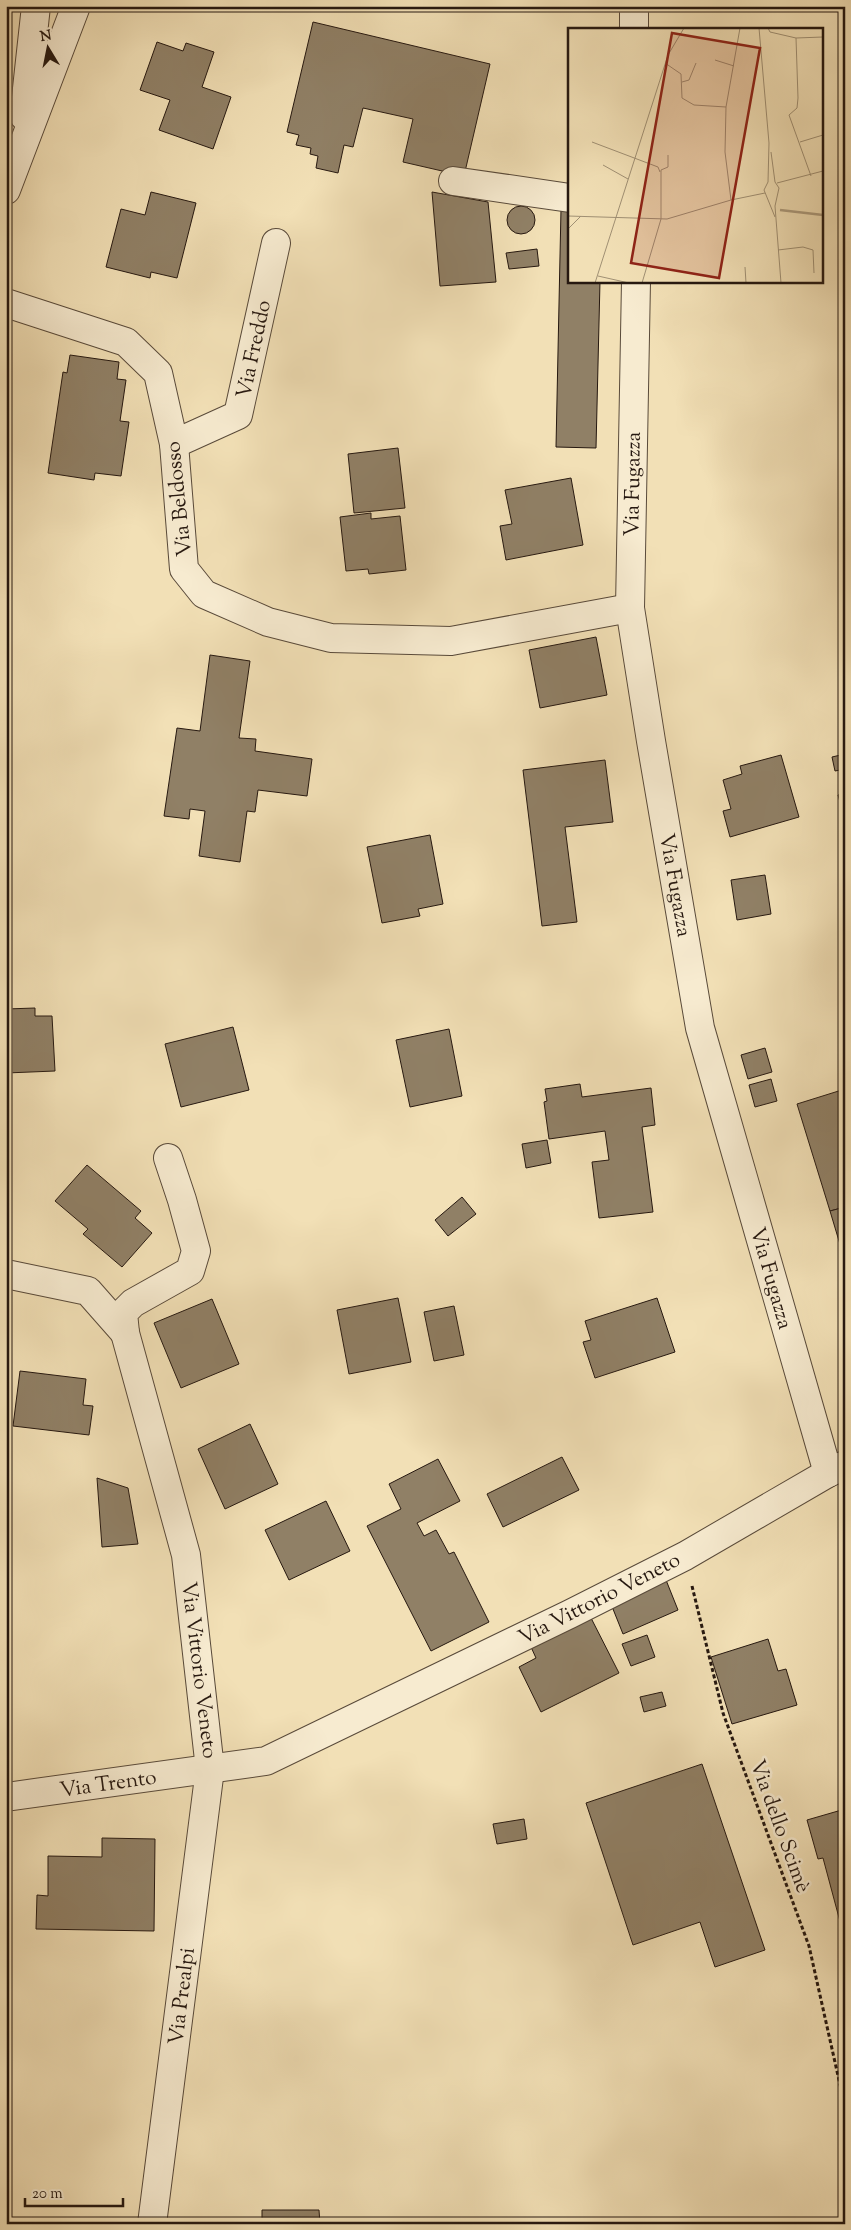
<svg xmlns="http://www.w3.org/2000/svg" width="851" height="2230" font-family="'Sorts Mill Goudy',serif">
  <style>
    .building { fill: #908066; stroke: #261810 }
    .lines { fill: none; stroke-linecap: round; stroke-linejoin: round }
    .minor-casing { stroke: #594a3a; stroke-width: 30 }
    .path { stroke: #261810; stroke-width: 3; stroke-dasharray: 4 2.5; stroke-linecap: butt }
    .minor { stroke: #f7ebd0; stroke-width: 28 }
    .labels { text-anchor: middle; stroke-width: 5; stroke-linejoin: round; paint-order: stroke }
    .street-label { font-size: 21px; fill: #261810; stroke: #f7ebd0 }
    .inset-river { fill: none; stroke: #ad9c7e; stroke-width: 2.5 }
    .inset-road { fill: none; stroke: #a09074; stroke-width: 1 }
    .view { fill: #8f2418; fill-opacity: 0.15; stroke: #8f2418; stroke-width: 2.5 }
    .inset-edge { fill: none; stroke: #261810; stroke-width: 2.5 }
  </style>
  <rect width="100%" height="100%" fill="#f2e0b6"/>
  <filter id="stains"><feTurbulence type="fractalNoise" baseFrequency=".004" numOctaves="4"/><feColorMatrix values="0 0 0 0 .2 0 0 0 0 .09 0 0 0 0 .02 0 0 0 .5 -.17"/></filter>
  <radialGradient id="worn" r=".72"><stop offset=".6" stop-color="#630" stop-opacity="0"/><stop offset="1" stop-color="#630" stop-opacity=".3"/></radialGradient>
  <g class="building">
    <path d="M313,22l177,42 -26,112 -61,-14 10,-43 -50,-11 -10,39 -9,-2 -6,28 -22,-5 2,-12 -8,-2 1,-6 -15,-3 3,-10 -12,-3z"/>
    <path d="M157,42l26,9 3,-8 28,9 -12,35 29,10 -18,52 -54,-19 11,-30 -30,-10z"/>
    <path d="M151,192l45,11 -19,75 -26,-6 -1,6 -44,-11 15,-58 24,6z"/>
    <path d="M432,192l56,10 8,80 -56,4z"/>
    <circle cx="521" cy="220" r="14"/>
    <path d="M561,209h9v72h30l-4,167 -40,-1z"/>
    <path d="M537,249l2,17 -30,3 -3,-16z"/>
    <path d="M70,355l49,7 -2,17 9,1 -6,41 9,1 -8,54 -26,-3 -1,7 -46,-7 15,-101 4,1z"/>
    <path d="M398,448l7,60 -51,5 -6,-59z"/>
    <path d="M571,478l12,67 -77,15 -6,-34 12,-2 -7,-34z"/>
    <path d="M371,513v6l29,-3 6,54 -37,4 -1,-5 -22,2 -6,-54z"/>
    <path d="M596,637l11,58 -67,13 -11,-58z"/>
    <path d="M210,655l40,6 -11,77 17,1 -1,12 57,8 -5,37 -49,-6 -3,22 -8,-1 -7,51 -41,-6 6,-45 -15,-2 -1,10 -25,-3 13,-88 23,3z"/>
    <path d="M845,754v15l-10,2 -3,-14z"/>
    <path d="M781,755l18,62 -69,20 -7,-26 8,-2 -8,-29 19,-6 -2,-8z"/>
    <path d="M605,760l8,62 -48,5 12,95 -35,4 -19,-156z"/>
    <path d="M845,793v20h-2l-5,-18z"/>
    <path d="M430,835l13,69 -25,5 2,7 -38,7 -15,-76z"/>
    <path d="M765,875l6,39 -34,6 -6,-40z"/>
    <path d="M35,1008v8h17l3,55 -49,2v-64z"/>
    <path d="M233,1027l16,63 -68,17 -16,-63z"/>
    <path d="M449,1029l13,67 -52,11 -14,-67z"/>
    <path d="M765,1048l7,24 -24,7 -7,-24z"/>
    <path d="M771,1079l6,22 -22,6 -6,-22z"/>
    <path d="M580,1084l2,13 69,-9 4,37 -13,2 11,85 -54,6 -7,-56 17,-2 -4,-29 -56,8 -5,-37 3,-1 -2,-12z"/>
    <path d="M845,1089v118l-15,4 -33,-107z"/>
    <path d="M547,1140l4,23 -25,5 -4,-24z"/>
    <path d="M6,1148h5l-5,32z"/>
    <path d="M87,1165l54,46 -6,7 17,15 -30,34 -39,-33 5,-5 -33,-28z"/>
    <path d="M462,1197l14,17 -28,22 -13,-16z"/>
    <path d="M845,1207v54l-15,-50z"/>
    <path d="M398,1298l13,64 -62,12 -12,-64z"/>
    <path d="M657,1298l18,54 -80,26 -12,-36 8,-2 -6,-19z"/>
    <path d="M212,1299l27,65 -58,24 -27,-65z"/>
    <path d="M454,1306l10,49 -30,6 -10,-49z"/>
    <path d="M20,1371l66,8 -3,26 10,1 -4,29 -76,-9z"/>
    <path d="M250,1424l28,60 -53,25 -27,-60z"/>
    <path d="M562,1457l17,33 -76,37 -16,-33z"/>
    <path d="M438,1459l22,42 -43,22 7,13 12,-6 13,24 5,-2 35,70 -58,29 -64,-125 34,-17 -12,-25z"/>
    <path d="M97,1478l31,10 10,56 -36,3z"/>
    <path d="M326,1501l24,50 -61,29 -24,-50z"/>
    <path d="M666,1580l12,30 -55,24 -12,-30z"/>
    <path d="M590,1616l29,57 -78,39 -22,-45 17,-9 -5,-11z"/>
    <path d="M647,1635l8,22 -24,9 -9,-22z"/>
    <path d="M768,1639l10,32 8,-2 11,36 -65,19 -21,-67z"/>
    <path d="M662,1692l4,14 -22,6 -4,-15z"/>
    <path d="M702,1764l63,186 -50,17 -15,-45 -67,23 -47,-142z"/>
    <path d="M845,1809v119l-3,1 -19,-71 -5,1 -11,-39z"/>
    <path d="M524,1819l3,20 -30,5 -4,-20z"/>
    <path d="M102,1838l53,1 -1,92 -118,-2 1,-34 11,1v-40l54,1z"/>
    <path d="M262,2210h57l1,14h-58z"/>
    <path d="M490,2219l60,1v4h-60z"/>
  </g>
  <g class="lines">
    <g class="minor-casing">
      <g id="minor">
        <path d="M634,6v23"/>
        <path d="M24,116l12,-110"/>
        <path d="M453,181l117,17"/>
        <path d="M6,190l70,-184"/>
        <path d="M636,281l-6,327 21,133 49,287 128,445"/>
        <path d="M6,303l120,39 32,31 16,71 10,125 20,25 64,28 63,16 120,3 179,-33"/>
        <path d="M174,444l64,-29 38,-172"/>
        <path d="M6,1274l82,17 37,42"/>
        <path d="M6,1797l260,-36 304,-147 115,-58 143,-83 17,-8"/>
        <path d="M152,2224l58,-455 -24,-214 -61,-222 -2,-20 10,-10 57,-32 6,-20 -14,-51 -14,-42"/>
      </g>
    </g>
    <path class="path" d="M692,1586l31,127 86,233 36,161"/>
    <use href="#minor" class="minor"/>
  </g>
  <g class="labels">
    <g class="street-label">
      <text transform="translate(253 349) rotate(-78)" y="7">Via Freddo</text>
      <text transform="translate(632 484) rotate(-89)" y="7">Via Fugazza</text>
      <text transform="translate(178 499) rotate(-96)" y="7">Via Beldosso</text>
      <text transform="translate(676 885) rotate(80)" y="7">Via Fugazza</text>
      <text transform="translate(772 1278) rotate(74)" y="7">Via Fugazza</text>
      <text transform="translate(599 1598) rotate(-27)" y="7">Via Vittorio Veneto</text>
      <text transform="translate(200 1670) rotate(83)" y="7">Via Vittorio Veneto</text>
      <text transform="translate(108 1783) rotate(-8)" y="7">Via Trento</text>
      <text transform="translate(781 1826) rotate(70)" y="7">Via dello Scimè</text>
      <text transform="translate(181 1996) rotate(-83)" y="7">Via Prealpi</text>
    </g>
  </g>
  <g transform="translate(568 28)">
    <rect width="255" height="255" fill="#f2e0b6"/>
    <path class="inset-river" d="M212,182l43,5"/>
    <path class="inset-road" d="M191,0l10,115 -1,39 -4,8 11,27M200,0l2,4 26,6 27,-1M228,10l2,60 -1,10 -8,7 22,61M147,32l19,6M97,35l16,11 1,24 12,7 32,2M114,54l7,-2 7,-17M24,114l66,25 2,5M232,114l23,-7M203,124l4,30 4,6 -4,18 6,77M35,137l25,14M209,155l46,-12M163,172l-6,-48 1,-45 14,-79M0,188l99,3 64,-19 34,-7M0,201l13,-13M210,222l25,-3 10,3 1,23M177,239l1,16M30,248l31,7M27,255l73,-228 16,-27M74,255l19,-64v-49l7,-3v-12"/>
    <path class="view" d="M104,5l88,15 -41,230 -88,-15z"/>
    <rect width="255" height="255" class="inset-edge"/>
  </g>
  <rect width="851" height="2230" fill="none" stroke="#f2e0b6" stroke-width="25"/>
  <rect x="8" y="8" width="836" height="2215" fill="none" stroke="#261810" stroke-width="2.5"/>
  <rect x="12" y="12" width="826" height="2205" fill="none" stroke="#261810"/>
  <g transform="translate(48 48) rotate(350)" stroke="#f7ebd0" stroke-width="4" paint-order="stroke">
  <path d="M0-4L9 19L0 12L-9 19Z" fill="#261810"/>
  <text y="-8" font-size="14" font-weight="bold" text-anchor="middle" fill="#261810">N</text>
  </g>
  <path d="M25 2198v8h98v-8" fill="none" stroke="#261810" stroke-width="2.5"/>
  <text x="32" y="2198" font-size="15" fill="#261810" stroke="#f7ebd0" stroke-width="4" paint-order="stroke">20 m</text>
  <rect width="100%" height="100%" filter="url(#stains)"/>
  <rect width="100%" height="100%" fill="url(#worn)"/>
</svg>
